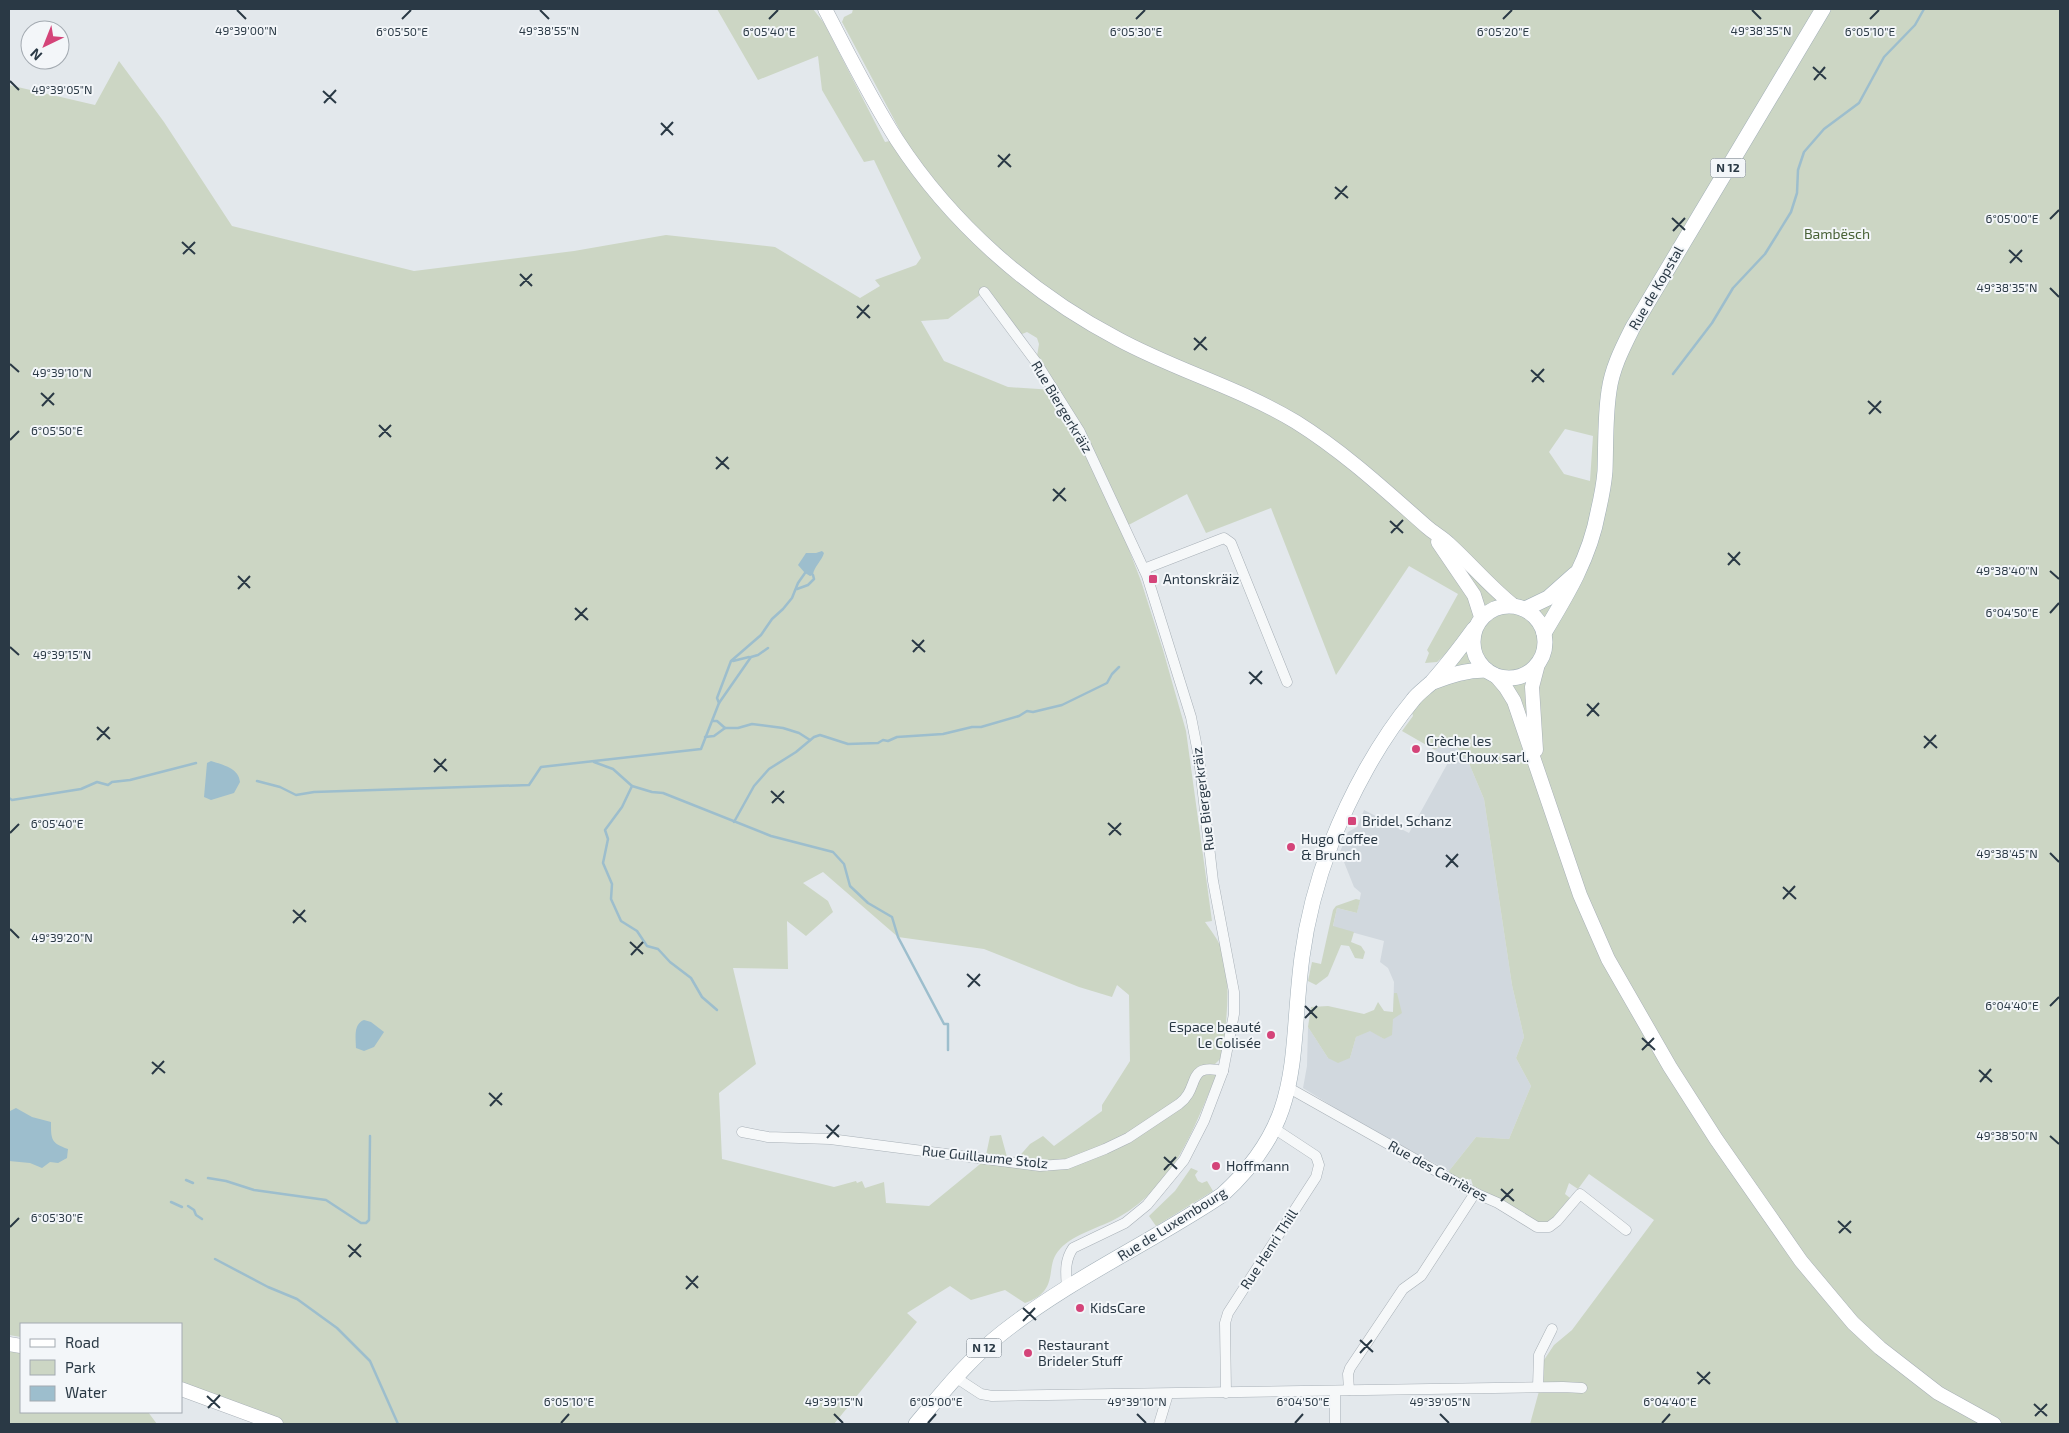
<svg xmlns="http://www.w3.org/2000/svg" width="2069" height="1433" font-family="'Exo 2',sans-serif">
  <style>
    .built { fill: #d1d8de }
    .green { fill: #ccd6c4; fill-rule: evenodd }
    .water { fill: #9dbecd }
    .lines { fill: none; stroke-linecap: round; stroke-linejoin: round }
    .stream { stroke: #9dbecd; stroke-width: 2.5 }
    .street-casing { stroke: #a8b0b7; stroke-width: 11 }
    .secondary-casing { stroke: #a8b0b7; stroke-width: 15 }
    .primary-casing { stroke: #a2afb8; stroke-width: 16 }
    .street { stroke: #f6f8f9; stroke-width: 10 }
    .secondary { stroke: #fff; stroke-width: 14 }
    .primary { stroke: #fff; stroke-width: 15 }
    .ticks { fill: none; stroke: #2a3945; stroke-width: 2 }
    .poi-dot { fill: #d44479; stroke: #f3f6f9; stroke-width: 2 }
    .labels { text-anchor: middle; stroke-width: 4; stroke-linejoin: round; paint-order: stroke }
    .shield { fill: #f3f6f9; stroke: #66727b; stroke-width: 1 }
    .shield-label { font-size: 12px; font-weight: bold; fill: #2a3945 }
    .park-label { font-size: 14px; fill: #486136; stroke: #f3f6f9 }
    .street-label { font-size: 14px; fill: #2a3945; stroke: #f3f6f9 }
    .poi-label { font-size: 14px; fill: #2a3945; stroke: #f3f6f9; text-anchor: start }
    .ticks-label { font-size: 12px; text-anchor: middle; fill: #2a3945; stroke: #f3f6f9; stroke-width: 4; stroke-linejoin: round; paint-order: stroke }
  </style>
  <rect width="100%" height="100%" fill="#e3e8ec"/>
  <path class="built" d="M1450,739l18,22 16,38 28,186 12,52 -8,21 15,28 -22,53 -33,-2 -27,34 -83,-44 -63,-39 4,-22 1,-39 20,31h22l6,-21 14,-7 14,9 9,-20 1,-37 -6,-14 -8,-6 4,-21 -51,-14 4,-19 20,5 4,-20 -7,-6 -14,-35 8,-20 9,-5 7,-17 45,23 41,-74 -15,-9z"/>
  <g class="green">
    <path d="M717,9h96l11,14 61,119 19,-4 -62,-116 2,-5 8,-4 1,-4h1207v1415h-530l14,-51v-13l10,-15 18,-15 82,-110 -65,-46 -11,15 -9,-6 -4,11 5,4 -23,27 -8,-1 -43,-27 -23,-11 -2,-7 -9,3 -12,-7 -1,-4 27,-34 33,2 22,-53 -15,-28 8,-21 -12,-52 -28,-186 -16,-38 -18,-22 -15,11 -33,-19 11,-15 -3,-12 40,-54 -13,12 -12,1 4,-10 -2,-3 31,-56 -49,-28 -73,109 -65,-167 -65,25 -19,-39 -66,35 20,52 22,69 23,81 26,190 -7,1c5,7 11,15 15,23 13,29 6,81 2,112l-11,11 5,8c-23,54 -42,110 -97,141 -19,11 -44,16 -59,32 -17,17 2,41 -35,54l-20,-13 -34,10 -21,-14 -43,27 10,9 -83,102h-553l-100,-41v-59h-160v13l-12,-2v-1250l86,20 24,-44 45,61 68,104 182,45 160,-20 92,-16 109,12 85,51 20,-12 -5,-6 41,-15 5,-7 -47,-98 -10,2 -42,-72 -4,-34 -60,24zM984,292l33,46 5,-4 5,-2 10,6 2,6 -3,18 18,28 -46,-3 -64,-26 -23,-40 27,-2zM1565,429l28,7 -3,45 -26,-7 -15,-22zM823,872l75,65 86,12 95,38 33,10 5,-12 12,10 1,66 -28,44v6l-48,35 -11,-10 -13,8 -14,16 -9,-3 -6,-22 -11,1 -5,24 -56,46 -43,-3 -2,-21 -19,6 -3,-7 -5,2 -1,-2 -22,6 -112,-28 -3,-66 37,-29 -23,-96 55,1 -1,-48 19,15 27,-24 -5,-11 -25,-18z"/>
    <path d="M1356,899l4,1 -3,13 -20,-5 -4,18 21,6 -3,10 10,4 4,6 -2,7 -8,-1 -6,-12 -8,-1 -13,31 -12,9 -8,-4 4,-19 9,2 12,-54 3,-4z"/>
    <path d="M1394,993h3l5,20 -9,6 -1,16 -8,4 -14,-8 -14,6 -6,21 -12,5 -10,-5 -20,-31 3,-20 17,-1 36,8 10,-4 4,-8 6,9 9,1z"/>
    <path d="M1191,1168l7,3 -3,4 3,6 4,2 5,-2 6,10 -57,35 -7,-10 26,-25z"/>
    <path d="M9,1351l12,2v59h127l9,12h-148z"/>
  </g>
  <g class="water">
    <path d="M822,551l2,2c-2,8 -10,13 -11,22l-3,1 -5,-3 -7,-8 8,-12h10z"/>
    <path d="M211,761c12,4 28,7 29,21l-6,11 -23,7 -7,-3 3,-34z"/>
    <path d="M364,1020l7,2 13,10 -10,15 -10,4 -8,-3c0,-10 -3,-24 8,-28z"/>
    <path d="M16,1108l16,9 19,5c0,18 0,21 17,27l-1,9 -9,5 -8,-1 -8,6 -12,-5 -21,-2v-46l1,-4z"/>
  </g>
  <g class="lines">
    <g class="stream">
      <path d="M1673,374l39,-51 21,-35 32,-34 26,-42 6,-19 1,-23 6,-18 20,-23 35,-26 25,-46 31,-32 9,-16"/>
      <path d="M797,589l11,-4 6,-6 -1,-4"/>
      <path d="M733,661l16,-4"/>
      <path d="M719,703l-2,-5 14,-37 30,-26 11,-16 11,-10 9,-11 6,-15 7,-10"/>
      <path d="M713,721h4l8,7"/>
      <path d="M705,737l9,-1 11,-8h13l14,-4 31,4 16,5 11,7"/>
      <path d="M594,762l19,7 19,17 20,6 11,1 108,43 62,16 11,12 6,22 18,17 24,14 6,20 46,87h4v26"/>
      <path d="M257,781l23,6 16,8 18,-3 215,-7 12,-18 160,-18 18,-46 32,-46 7,-2 10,-7"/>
      <path d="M632,786l-10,21 -17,23 3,9 -5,24 9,21 -1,15 10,22 16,10 10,15 11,3 12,13 21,16 11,19 15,13"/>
      <path d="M9,798l3,2 69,-11 16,-7 11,3 4,-3 18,-2 66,-17"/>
      <path d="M734,822l20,-36 15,-17 27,-17 18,-15 6,-2 28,9 30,-1 5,-3 5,1 9,-4 46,-3 29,-7h9l38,-11 8,-5 6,1 29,-7 45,-22 5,-9 7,-7"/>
      <path d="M208,1178l18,3 28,9 72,10 35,23h5l3,-3 1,-84"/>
      <path d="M186,1180l7,3"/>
      <path d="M171,1202l11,5"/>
      <path d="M188,1206l6,4 2,5 6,4"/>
      <path d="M215,1259l53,28 29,12 40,29 33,33 28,63"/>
    </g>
    <g class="street-casing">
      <g id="street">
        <path d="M984,292l52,70 44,70 67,144 44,141 8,41 14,123 21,111v22l-11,57 -19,50 -20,39 -37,45 -22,18 -52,25c-9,13 -7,26 -6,41"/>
        <path d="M1144,569l80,-31 7,5 56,139"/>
        <path d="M1289,1088l186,105 23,10 39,24h12l8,-6 23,-27 46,36"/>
        <path d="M742,1132l26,5 62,2 210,27 27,-2 38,-15 23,-11 51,-34c22,-16 6,-42 44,-33"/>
        <path d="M955,1377l26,17 11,2 571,-9 19,1"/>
        <path d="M1538,1387l1,-32 13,-26"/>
        <path d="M1349,1390l-1,-16 2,-6 53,-79 18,-13 54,-83"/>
        <path d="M1335,1391v33"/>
        <path d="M1226,1393l-1,-70 3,-10 88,-136 3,-12 -3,-9 -41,-27"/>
        <path d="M1159,1424l9,-30"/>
      </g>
    </g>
    <g class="secondary-casing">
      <g id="secondary">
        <path d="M825,9c23,44 45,89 72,131 54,83 133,153 221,199 57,31 122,49 178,83 48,30 89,68 131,105 7,6 16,11 22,17 23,21 41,43 65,62"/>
        <path d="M1438,542l36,53 7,22"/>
        <path d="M1495,675l11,13 8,13 66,194 28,64 62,108 46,72 85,122 52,62 27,25 58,45 56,31"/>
        <path d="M1536,750l-4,-63 6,-23"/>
        <path d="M9,1344l12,2"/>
        <path d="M181,1389l95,35"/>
      </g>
    </g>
    <g class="primary-casing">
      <g id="primary">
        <circle cx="1509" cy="642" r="36"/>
        <path d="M1525,609l23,-11 27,-24"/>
        <path d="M1544,633c23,-38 46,-76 54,-121 3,-13 6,-28 7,-41 1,-27 0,-54 4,-80 3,-23 14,-44 24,-64l190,-318"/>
        <path d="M1433,682c18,-7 33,-12 53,-12"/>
        <path d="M916,1424c27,-32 53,-65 86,-91 68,-54 148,-90 220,-138 83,-75 67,-138 80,-238 5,-38 15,-76 29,-113 19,-49 48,-103 82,-144 5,-7 13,-12 19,-18 15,-17 29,-35 42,-53"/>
      </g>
    </g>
    <use href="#street" class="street"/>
    <use href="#secondary" class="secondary"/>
    <use href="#primary" class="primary"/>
  </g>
  <path class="ticks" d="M237,10l9,9M540,10l9,9M1752,10l9,9M402,19l9,-9M769,19l9,-9M1136,19l9,-9M1503,19l9,-9M1870,19l9,-9M1813,67l13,12M1814,80l11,-13M10,81l9,9M323,91l13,12M324,103l12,-13M661,123l12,12M661,135l12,-13M998,155l13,12M998,167l12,-13M1335,187l13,11M1335,199l12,-13M1672,218l13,12M2050,219l9,-9M1673,231l12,-13M182,242l13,12M2009,250l13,12M183,254l12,-12M2010,263l12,-13M520,274l12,12M520,286l12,-12M2050,288l9,9M857,306l13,12M857,318l12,-13M1194,338l13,12M1194,350l12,-13M10,364l9,8M1531,370l13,12M1532,382l12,-13M41,393l13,12M1868,401l13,12M42,406l12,-13M1869,414l12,-13M379,425l12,12M379,437l12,-12M10,440l9,-9M716,457l13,12M716,469l12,-12M1053,489l13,12M1053,501l12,-13M1390,521l13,12M1391,533l12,-13M1728,553l12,12M1728,565l12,-13M2050,571l9,8M238,576l12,12M238,589l12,-13M575,608l13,12M2050,613l9,-10M575,620l12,-12M912,640l13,12M10,647l9,8M913,652l11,-12M1249,672l13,12M1250,684l12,-13M1587,704l12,12M1587,716l12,-13M97,727l13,12M1924,736l13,12M97,740l12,-13M1924,748l12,-13M434,759l13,12M434,772l12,-13M771,791l13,12M772,803l12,-12M1108,823l13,12M10,833l9,-9M1109,835l12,-12M2050,853l9,9M1446,855l12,12M1446,867l12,-13M1783,887l13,12M1783,899l12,-13M293,910l13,12M293,923l12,-13M10,929l9,9M630,942l13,12M631,955l12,-13M967,974l13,12M968,987l12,-13M1305,1006l12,12M2050,1006l9,-9M1305,1018l12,-12M1642,1038l13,12M1642,1050l12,-12M152,1062l13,11M1979,1070l13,12M152,1074l12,-13M1980,1082l11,-13M489,1093l13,12M490,1106l12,-13M826,1125l13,12M2050,1136l9,8M827,1138l12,-13M1164,1157l13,12M1164,1170l12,-13M1501,1189l13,12M1501,1201l12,-12M1838,1221l13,12M10,1227l9,-9M1839,1233l12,-12M348,1245l13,12M349,1257l12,-13M686,1276l12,12M686,1289l12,-13M1023,1308l13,12M1023,1321l12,-13M1360,1340l13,12M1360,1353l12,-13M1697,1372l13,12M1698,1384l12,-12M207,1396l13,12M2034,1404l13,12M208,1408l12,-13M834,1414l9,9M1137,1414l9,9M1440,1414l9,9M2035,1416l12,-12M561,1423l8,-9M928,1423l8,-9M1295,1423l8,-9M1662,1423l8,-9"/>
  <g class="poi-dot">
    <rect x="1148" y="574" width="10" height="10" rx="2.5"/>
    <circle cx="1416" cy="749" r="5"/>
    <rect x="1347" y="816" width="10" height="10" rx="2.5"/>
    <circle cx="1291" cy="847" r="5"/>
    <circle cx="1271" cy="1035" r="5"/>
    <circle cx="1216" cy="1166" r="5"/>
    <circle cx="1080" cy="1308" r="5"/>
    <circle cx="1028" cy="1353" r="5"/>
  </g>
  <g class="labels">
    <g class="shield">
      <rect x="1710.5" y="158.5" width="35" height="19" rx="4"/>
      <rect x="966.5" y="1338.5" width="35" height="19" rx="4"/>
    </g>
    <g class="shield-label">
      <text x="1728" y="172">N 12</text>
      <text x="984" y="1352">N 12</text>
    </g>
    <g class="park-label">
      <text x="1837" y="239">Bambësch</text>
    </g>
    <g class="street-label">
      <text transform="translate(1656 288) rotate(-60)" y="5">Rue de Kopstal</text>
      <text transform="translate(1062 407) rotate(59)" y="5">Rue Biergerkräiz</text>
      <text transform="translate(1203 799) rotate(-97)" y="5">Rue Biergerkräiz</text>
      <text transform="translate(985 1157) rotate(6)" y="5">Rue Guillaume Stolz</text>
      <text transform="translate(1438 1171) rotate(29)" y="5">Rue des Carrières</text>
      <text transform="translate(1172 1224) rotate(-32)" y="5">Rue de Luxembourg</text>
      <text transform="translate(1269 1249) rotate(-57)" y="5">Rue Henri Thill</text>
    </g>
    <g class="poi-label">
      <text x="1163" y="584">Antonskräiz</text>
      <text x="1426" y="746">Crèche les<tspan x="1426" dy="16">Bout'Choux sarl.</tspan></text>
      <text x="1362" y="826">Bridel, Schanz</text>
      <text x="1301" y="844">Hugo Coffee<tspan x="1301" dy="16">&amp; Brunch</tspan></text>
      <text x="1261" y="1032" text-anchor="end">Espace beauté<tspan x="1261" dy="16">Le Colisée</tspan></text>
      <text x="1226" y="1171">Hoffmann</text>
      <text x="1090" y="1313">KidsCare</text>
      <text x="1038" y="1350">Restaurant<tspan x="1038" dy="16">Brideler Stuff</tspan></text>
    </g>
  </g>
  <g class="ticks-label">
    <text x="246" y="35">49°39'00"N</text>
    <text x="549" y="35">49°38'55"N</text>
    <text x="1761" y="35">49°38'35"N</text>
    <text x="1503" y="36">6°05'20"E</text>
    <text x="402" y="36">6°05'50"E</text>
    <text x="769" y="36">6°05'40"E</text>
    <text x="1136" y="36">6°05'30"E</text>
    <text x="1870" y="36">6°05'10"E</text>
    <text x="62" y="94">49°39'05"N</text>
    <text x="2012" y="223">6°05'00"E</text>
    <text x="2007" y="292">49°38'35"N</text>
    <text x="62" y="377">49°39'10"N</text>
    <text x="57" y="435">6°05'50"E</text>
    <text x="2007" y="575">49°38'40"N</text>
    <text x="2012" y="617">6°04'50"E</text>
    <text x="62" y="659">49°39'15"N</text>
    <text x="57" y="828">6°05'40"E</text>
    <text x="2007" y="858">49°38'45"N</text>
    <text x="62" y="942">49°39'20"N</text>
    <text x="2012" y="1010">6°04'40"E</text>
    <text x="2007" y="1140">49°38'50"N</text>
    <text x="57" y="1222">6°05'30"E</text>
    <text x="569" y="1406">6°05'10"E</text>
    <text x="936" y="1406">6°05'00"E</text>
    <text x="1303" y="1406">6°04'50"E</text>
    <text x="1670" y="1406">6°04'40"E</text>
    <text x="834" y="1406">49°39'15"N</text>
    <text x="1137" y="1406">49°39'10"N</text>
    <text x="1440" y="1406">49°39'05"N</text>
  </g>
  <rect width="2069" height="1433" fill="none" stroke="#2a3945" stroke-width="20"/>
  <rect x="20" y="1323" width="162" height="90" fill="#f3f6f9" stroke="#a3aab1"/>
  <rect x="30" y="1339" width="25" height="8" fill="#ffffff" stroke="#a3aab1"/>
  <text x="65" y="1348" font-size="15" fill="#2a3945">Road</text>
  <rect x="30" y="1360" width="25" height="15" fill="#ccd6c4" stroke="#a3aab1"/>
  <text x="65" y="1373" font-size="15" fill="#2a3945">Park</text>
  <rect x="30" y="1386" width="25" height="15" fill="#9dbecd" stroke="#a3aab1"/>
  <text x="65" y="1398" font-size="15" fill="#2a3945">Water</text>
  <g transform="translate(45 45) rotate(223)"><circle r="24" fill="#f3f6f9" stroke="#a3aab1"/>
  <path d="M0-4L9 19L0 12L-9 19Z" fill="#d44479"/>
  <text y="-8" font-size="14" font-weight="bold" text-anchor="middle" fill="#2a3945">N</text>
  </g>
</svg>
